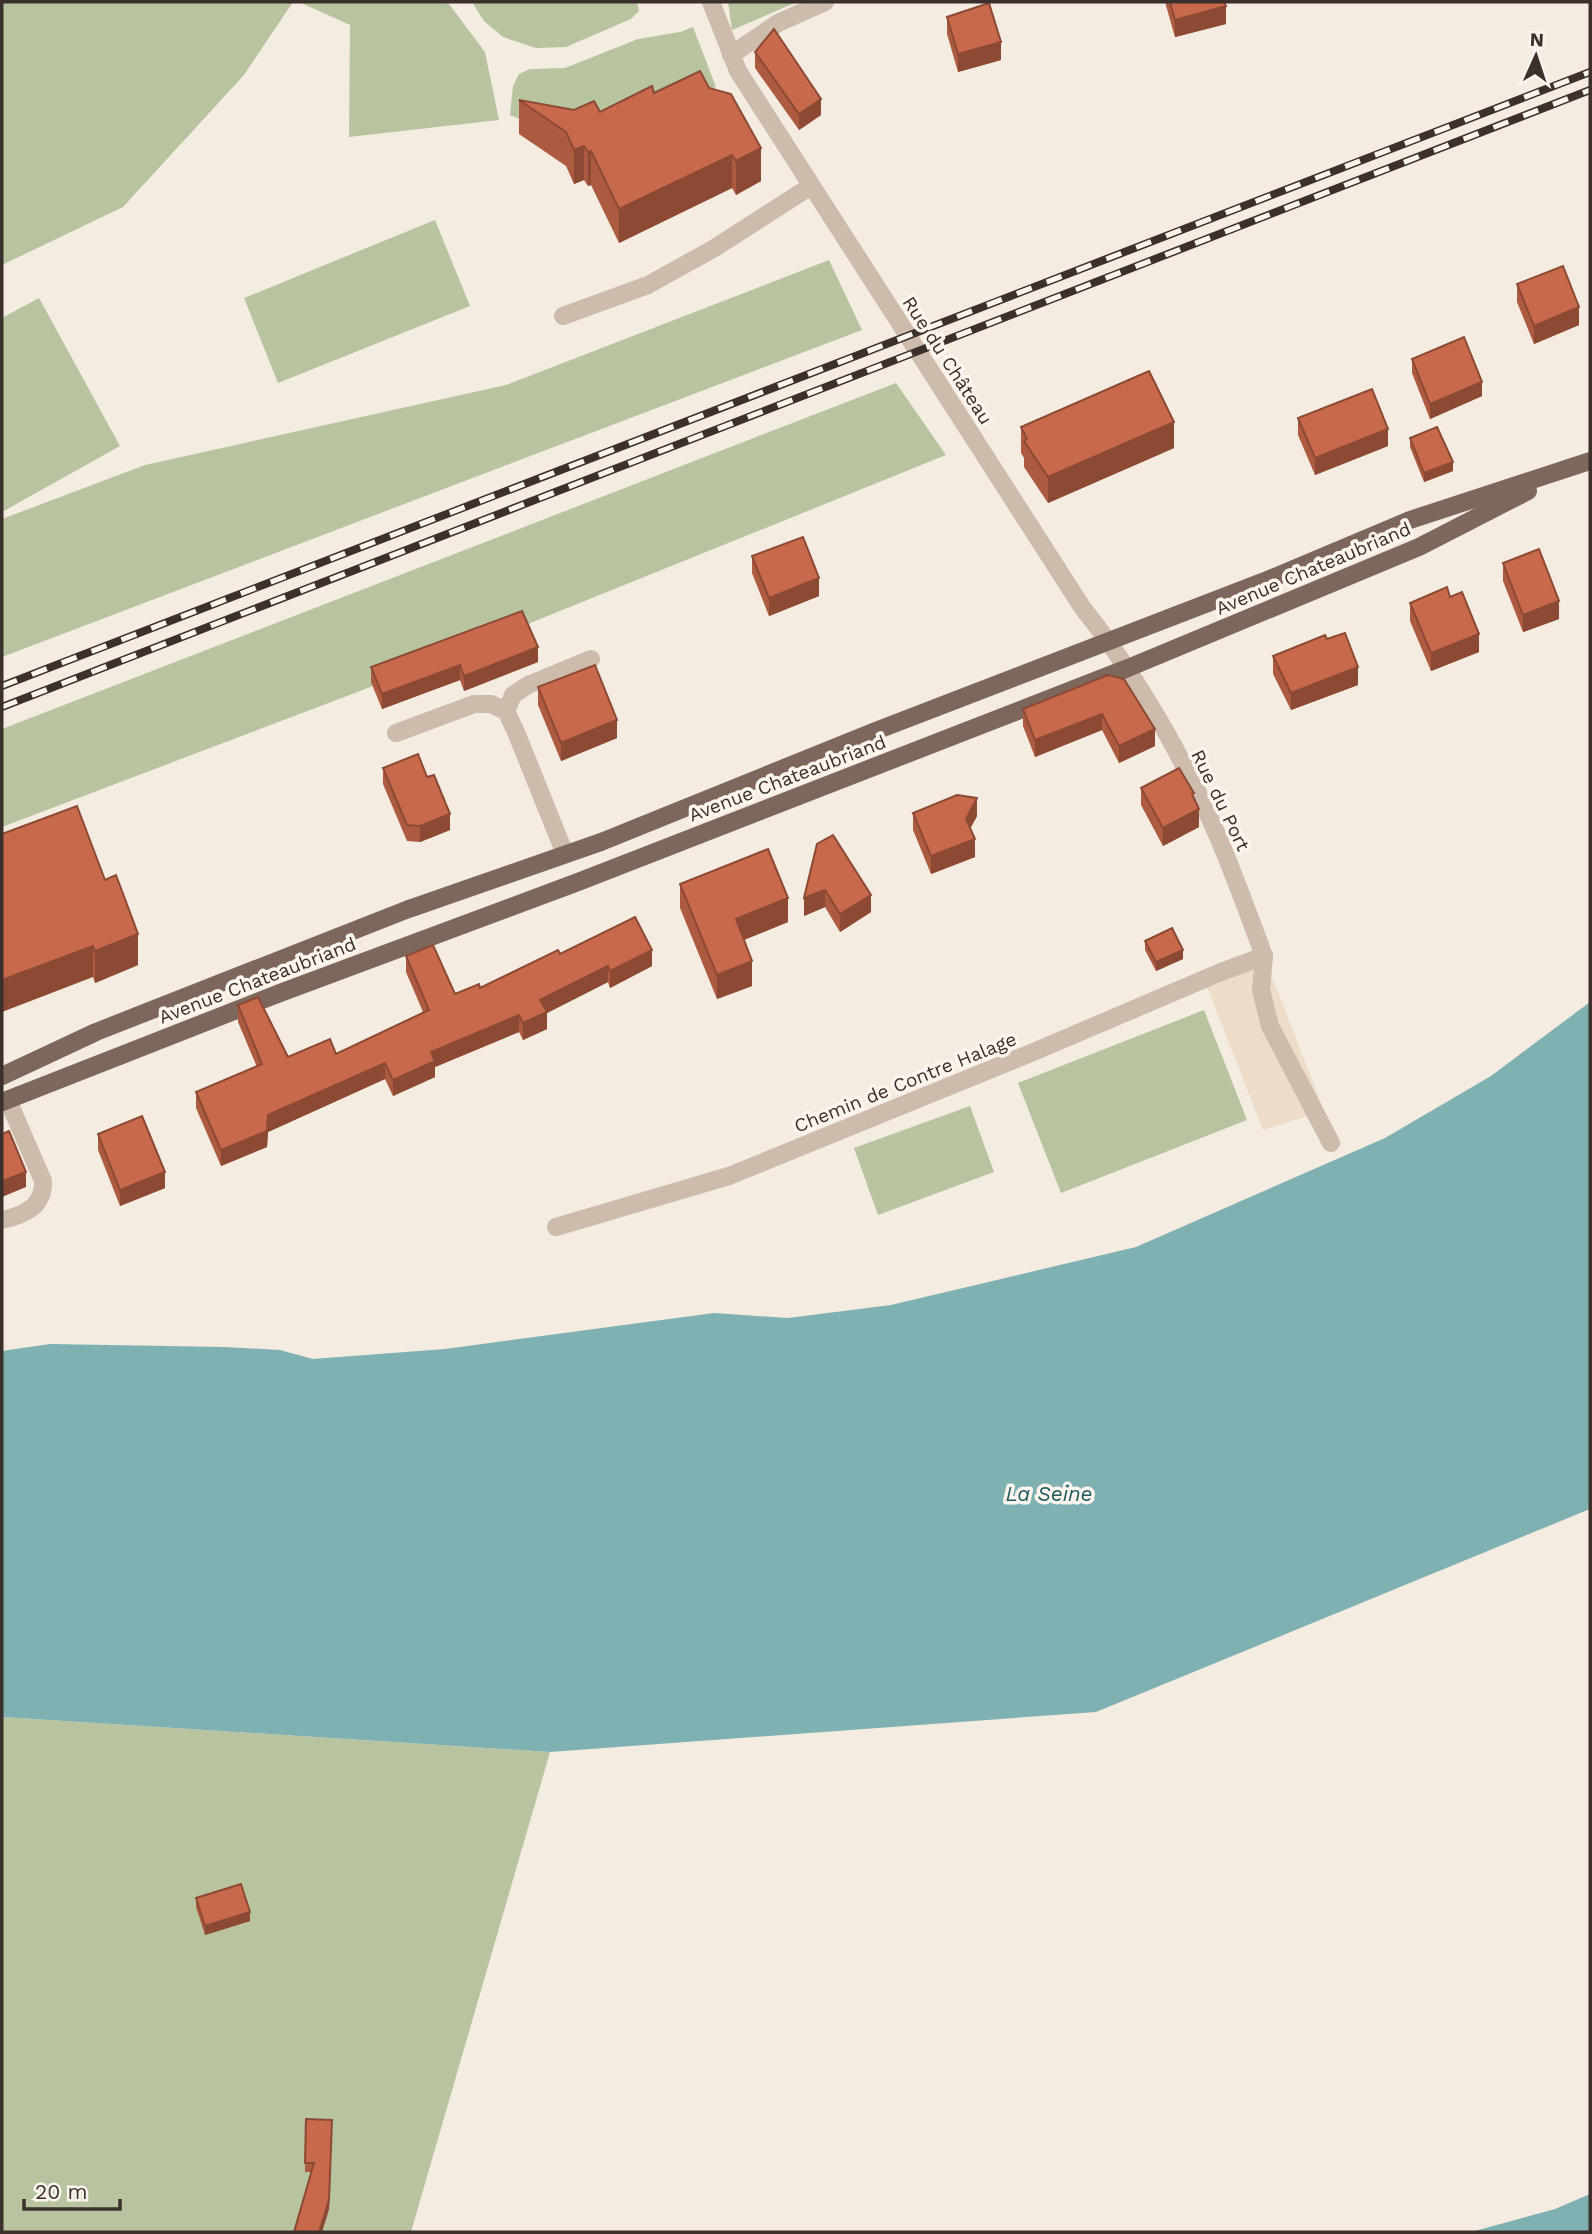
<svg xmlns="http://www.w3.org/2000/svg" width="1592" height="2234" font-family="'Work Sans',sans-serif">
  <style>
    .green { fill: #b8c4a0 }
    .plaza { fill: #ecdcc8 }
    .water { fill: #7fb0b2 }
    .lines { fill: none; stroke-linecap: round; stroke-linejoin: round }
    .lane { stroke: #cdbbac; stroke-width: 18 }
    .street { stroke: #cdbbac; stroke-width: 18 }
    .primary { stroke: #7d675c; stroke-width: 18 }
    .rail-casing { stroke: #3b302b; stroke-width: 8 }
    .rail { stroke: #fbf5ee; stroke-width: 5; stroke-dasharray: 16; stroke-linecap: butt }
    .wall { fill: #ac5a40 }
    .shaded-wall { fill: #8c4a34 }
    .building { fill: #c8694b; stroke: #8c4a34; stroke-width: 2 }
    .labels { text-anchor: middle; stroke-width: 7; stroke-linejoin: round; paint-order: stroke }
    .street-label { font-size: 19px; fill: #3b302b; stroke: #fbf5ee }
    .water-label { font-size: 21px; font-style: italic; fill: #1f5a5e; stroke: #fbf5ee }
  </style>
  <rect width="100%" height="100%" fill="#f4ebe1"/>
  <g class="green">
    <path d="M2,2h291l-49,73 -121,132 -121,58z"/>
    <path d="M299,2h134l16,2 36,48 14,68 -150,17 1,-112z"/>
    <path d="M472,2h165l2,9 -8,8 -65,28 -30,1 -33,-11 -19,-16z"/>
    <path d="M728,2h69l-65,28z"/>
    <path d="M693,27l23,60 -147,53 -59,-25 3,-29 6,-12 11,-5 35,-1 73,-29 42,-7z"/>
    <path d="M435,220l35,86 -192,77 -34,-85z"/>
    <path d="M829,260l33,70 -860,327v-138l143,-54 361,-80z"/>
    <path d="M39,298l81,148 -118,66v-194z"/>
    <path d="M896,383l50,72 -549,222 -395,150v-98z"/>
    <path d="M1204,1010l43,110 -186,73 -43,-110z"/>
    <path d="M970,1106l24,66 -116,43 -24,-67z"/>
    <path d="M2,1717l548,35 -139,480h-409z"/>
  </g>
  <path class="plaza" d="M1264,956l60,155 -61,19 -59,-151z"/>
  <g class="water">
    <path d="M1590,1002v507l-494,203 -546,40 -548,-35v-366l48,-7 174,3 56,3 33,9 132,-10 269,-36 74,5 103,-13 245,-58 249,-109 106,-62z"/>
    <path d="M1590,2194v38h-119l84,-23z"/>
  </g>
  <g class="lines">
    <g class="lane">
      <path d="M563,316l85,-31 65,-36 98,-63"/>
      <path d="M506,711l7,-16 15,-10 63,-26"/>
      <path d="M396,733l78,-29h17l15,7 10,21 49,122"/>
      <path d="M1264,956l-3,34 9,36 61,117"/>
      <path d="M2,1220c23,-5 42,-14 41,-39l-35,-81"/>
    </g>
    <g class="street">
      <path d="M731,55l47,-32 47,-21"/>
      <path d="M556,1227l173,-51 302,-123 190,-81 43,-16c-18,-48 -35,-97 -57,-144 -34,-73 -75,-142 -125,-205l-344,-536 -27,-69"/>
    </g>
    <g class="primary">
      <path d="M2,1076l94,-44 310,-122 195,-68 277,-112 387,-149 145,-61 180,-59"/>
      <path d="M2,1102l278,-109 298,-111 550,-214 291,-121 109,-56"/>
    </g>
    <g class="rail-casing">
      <g id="rail">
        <path d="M2,686l1588,-614"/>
        <path d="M2,707l1588,-617"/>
      </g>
    </g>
    <use href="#rail" class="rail"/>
  </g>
  <g class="wall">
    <path d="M1165,2h59l2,22 -51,13z"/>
    <path d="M947,17l54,43 -43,12 -11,-38z"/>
    <path d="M755,52l66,63 -22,15 -44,-62z"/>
    <path d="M709,88l52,93 -25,14 -4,-7 -113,55 -28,-58 -3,1 -4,-6 -10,4 -8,-18 -47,-32v-34l55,10 26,2 54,-19z"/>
    <path d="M1517,284l62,41 -45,19 -17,-42z"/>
    <path d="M1412,359l70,37 -52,23 -18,-46z"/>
    <path d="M1298,418l90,28 -73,29 -17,-40z"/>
    <path d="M1021,427l153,21 -126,55 -24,-36v-9l-3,-5z"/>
    <path d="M1410,438l43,33 -29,11 -14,-35z"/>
    <path d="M752,556l67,40 -50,20 -17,-43z"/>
    <path d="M1503,563l56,56 -36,13 -20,-51z"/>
    <path d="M1450,597l29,55 -48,19 -21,-50v-18z"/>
    <path d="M1327,639l31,46 -67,25 -18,-36v-18z"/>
    <path d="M538,662l-74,29 -4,-11 -78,29 -11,-27v-15z"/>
    <path d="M1108,675l47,71 -36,17 -17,-33 -67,27 -12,-31v-17z"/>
    <path d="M538,687l79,51 -56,23 -23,-56z"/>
    <path d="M383,768l67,62 -30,12 -13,-1 -24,-57z"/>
    <path d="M1141,788l53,10 5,29 -36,19 -22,-41z"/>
    <path d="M913,813l64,3 -7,13 5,28 -44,17 -18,-44z"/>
    <path d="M2,834l136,131 -43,18 -2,-6z"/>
    <path d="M817,844l54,68 -31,20 -15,-25 -21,9z"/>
    <path d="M680,884l108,38 -44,18 8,46 -35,13 -37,-91z"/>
    <path d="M1145,941l38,18 -27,12 -11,-21z"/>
    <path d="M560,954l92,12 -42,22 -2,-6 -61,31v16l-24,11 -4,-8 -84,35v10l-42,19 -8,-17 -117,53 -1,15 -46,19 -25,-58v-16l61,-25 -19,-45v-17l50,52 48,-3 87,-42 -17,-40v-16l49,38 25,-6z"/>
    <path d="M98,1134l67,54 -45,18 -22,-56z"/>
    <path d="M196,1898l54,23 -45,14 -9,-28z"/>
    <path d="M306,2119l26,10 -3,80 -7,23h-28l17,-60h-6z"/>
  </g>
  <g class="shaded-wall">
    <path d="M1226,6v18l-51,13v-17z"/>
    <path d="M1001,42v18l-43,12v-18z"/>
    <path d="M821,99v16l-22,15v-16z"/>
    <path d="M584,146v34l-10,4v-34z"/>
    <path d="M761,148v33l-25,14v-34z"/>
    <path d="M591,151v34l-3,1v-34z"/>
    <path d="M732,155v33l-113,55v-34z"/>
    <path d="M1579,307v18l-45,19v-18z"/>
    <path d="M1482,382v14l-52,23v-15z"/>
    <path d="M1174,422v26l-126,55v-26z"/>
    <path d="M1388,429v17l-73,29v-17z"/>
    <path d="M1453,462v9l-29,11v-9z"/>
    <path d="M819,578v18l-50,20v-18z"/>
    <path d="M1559,601v18l-36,13v-17z"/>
    <path d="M1479,634v18l-48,19v-18z"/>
    <path d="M538,647v15l-74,29v-15z"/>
    <path d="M460,665v15l-78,29v-15z"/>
    <path d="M1358,667v18l-67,25v-17z"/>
    <path d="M1102,714v16l-67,27v-17z"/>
    <path d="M617,720v18l-56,23v-18z"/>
    <path d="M1155,729v17l-36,17v-17z"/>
    <path d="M977,798v18l-11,20v-17z"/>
    <path d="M1199,809v18l-36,19v-18z"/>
    <path d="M450,814v16l-30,12v-16z"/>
    <path d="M975,839v18l-44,17v-18z"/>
    <path d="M825,890v17l-21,9v-18z"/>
    <path d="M871,895v17l-31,20v-18z"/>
    <path d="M788,898v24l-52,21v-24z"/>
    <path d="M138,934v31l-43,18v-32z"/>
    <path d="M93,946v31l-91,35v-32z"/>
    <path d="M652,950v16l-42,22v-17z"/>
    <path d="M1183,950v9l-27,12v-9z"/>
    <path d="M752,961v25l-35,13v-24z"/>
    <path d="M608,966v16l-61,31v16l-24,11v-17l17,-23z"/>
    <path d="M519,1015v17l-84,35v10l-42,19v-16l38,-28z"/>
    <path d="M385,1063v16l-117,53 -1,15 -46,19v-16l47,-35z"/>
    <path d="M26,1172v15l-24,10v-16z"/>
    <path d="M165,1172v16l-45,18v-16z"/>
    <path d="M250,1912v9l-45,14v-9z"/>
    <path d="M332,2129l-3,80 -7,23h-3z"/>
  </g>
  <g class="building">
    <path d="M1170,2h54l2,4 -51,14z"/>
    <path d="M989,3l12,39 -43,12 -11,-37z"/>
    <path d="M774,29l47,70 -22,15 -44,-62z"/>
    <path d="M700,71l9,17 22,6 30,54 -25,13 -4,-6 -113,54 -28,-58 -3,1 -4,-6 -10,4 -8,-18 -47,-32 55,10 20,-9 6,11 52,-26 2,7z"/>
    <path d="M1563,266l16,41 -45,19 -17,-42z"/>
    <path d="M1464,337l18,45 -52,22 -18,-45z"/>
    <path d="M1149,371l25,51 -126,55 -24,-36 3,-2 -6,-12z"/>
    <path d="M1372,389l16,40 -73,29 -17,-40z"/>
    <path d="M1437,427l16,35 -29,11 -14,-35z"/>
    <path d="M803,537l16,41 -50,20 -17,-42z"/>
    <path d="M1539,549l20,52 -36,14 -20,-52z"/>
    <path d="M1447,587l3,10 12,-5 17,42 -48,19 -21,-50z"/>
    <path d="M522,611l16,36 -74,29 -4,-11 -78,29 -11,-27z"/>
    <path d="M1345,633l13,34 -67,26 -18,-37 52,-21 2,4z"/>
    <path d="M595,665l22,55 -56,23 -23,-56z"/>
    <path d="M1108,675l16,4 31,50 -36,17 -17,-32 -67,26 -12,-31z"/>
    <path d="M418,754l9,23 7,-2 16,39 -30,12 -13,-1 -24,-57z"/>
    <path d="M1179,768l15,25 -2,1 7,15 -36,19 -22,-40z"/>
    <path d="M957,795l20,3 -11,21 9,20 -44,17 -18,-43z"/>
    <path d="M77,806l28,74 11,-5 22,59 -43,17 -2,-5 -91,34v-146z"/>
    <path d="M833,835l38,60 -31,19 -15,-24 -21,8 13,-54z"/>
    <path d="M768,849l20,49 -52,21 16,42 -35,14 -37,-91z"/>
    <path d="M635,917l17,33 -42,21 -2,-5 -68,34 7,12 -24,11 -4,-8 -88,37 4,9 -42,19 -8,-17 -117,52 -1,16 -46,19 -25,-58 66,-28 -24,-59 20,-8 30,60 42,-18 6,15 93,-44 -23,-54 27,-11 22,49 24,-10 1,4 78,-38 2,4z"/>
    <path d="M1172,928l11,22 -27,12 -11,-21z"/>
    <path d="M142,1116l23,56 -45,18 -22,-56z"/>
    <path d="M9,1131l17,41 -24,9v-47z"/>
    <path d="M241,1884l9,28 -45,14 -9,-28z"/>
    <path d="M306,2119l26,1 -3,80 -10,32h-25l20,-69h-9z"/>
  </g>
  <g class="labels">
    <g class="street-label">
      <text transform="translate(948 360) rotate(57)" y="7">Rue du Château</text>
      <text transform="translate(1313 568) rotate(-23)" y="7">Avenue Chateaubriand</text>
      <text transform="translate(787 778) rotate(-21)" y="7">Avenue Chateaubriand</text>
      <text transform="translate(1221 800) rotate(64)" y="7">Rue du Port</text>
      <text transform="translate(257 980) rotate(-21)" y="7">Avenue Chateaubriand</text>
      <text transform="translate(905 1082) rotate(-22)" y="7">Chemin de Contre Halage</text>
    </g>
    <g class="water-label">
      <text x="1049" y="1501">La Seine</text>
    </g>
  </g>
  <rect width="1592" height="2234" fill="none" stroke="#3b302b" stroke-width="7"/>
  <g transform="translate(1536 56) rotate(3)" stroke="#fbf5ee" stroke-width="5" paint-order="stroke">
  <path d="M0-5L12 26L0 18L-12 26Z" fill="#3b302b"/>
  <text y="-10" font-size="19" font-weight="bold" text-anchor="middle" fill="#3b302b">N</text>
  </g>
  <path d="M24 2199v10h96v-10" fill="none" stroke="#3b302b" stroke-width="3.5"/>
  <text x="35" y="2199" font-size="21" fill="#3b302b" stroke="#fbf5ee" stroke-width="5" paint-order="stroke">20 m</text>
</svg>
